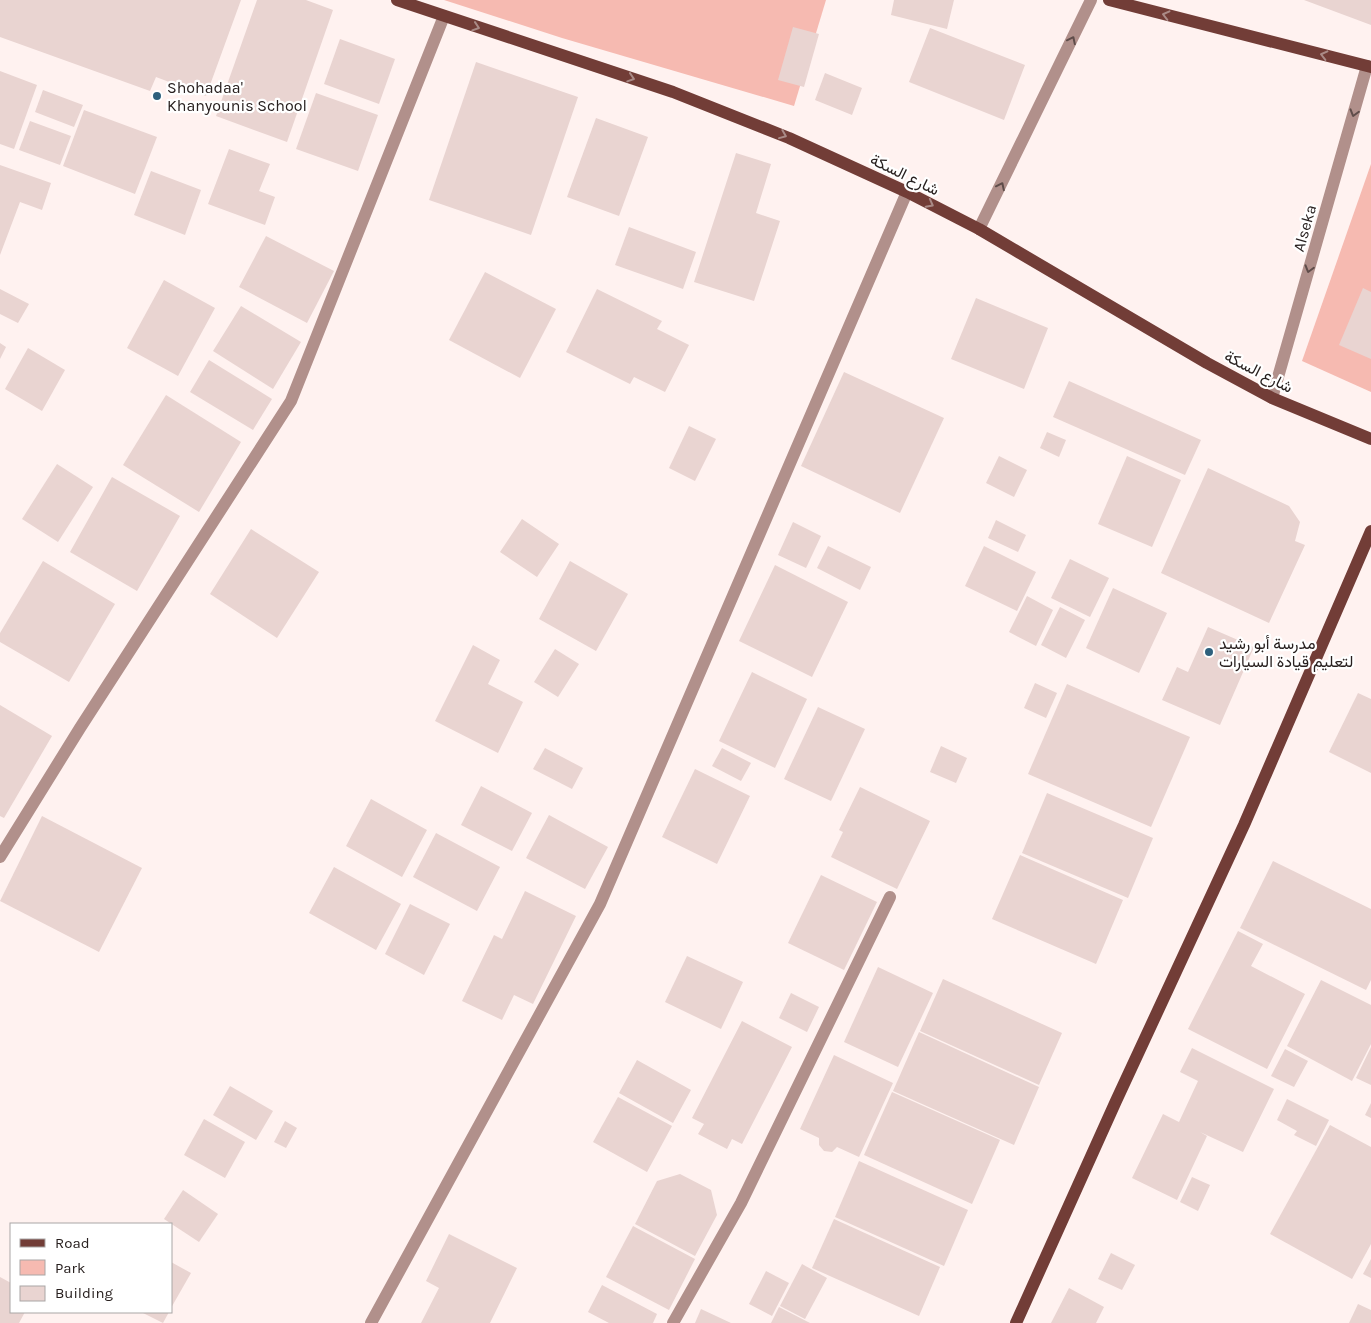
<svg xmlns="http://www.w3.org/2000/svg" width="1371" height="1323" font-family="Karla,Vazirmatn,sans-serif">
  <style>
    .green { fill: #f6bab1 }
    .building { fill: #e9d4d1 }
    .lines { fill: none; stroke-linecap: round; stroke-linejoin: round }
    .minor { stroke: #b1908b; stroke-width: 12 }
    .major { stroke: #723d37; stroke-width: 12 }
    .oneway { stroke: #aa8b87 }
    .oneway2 { stroke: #5f4d4a }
    .poi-dot { fill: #2e607d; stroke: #fff; stroke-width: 2 }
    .labels { text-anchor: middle; stroke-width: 4.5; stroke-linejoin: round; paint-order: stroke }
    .poi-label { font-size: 16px; fill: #28201f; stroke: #fff; text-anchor: start }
    .street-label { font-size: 16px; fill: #28201f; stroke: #fff }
  </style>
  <rect width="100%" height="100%" fill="#fff2f0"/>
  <g class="green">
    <path d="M444,0h382l-32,106 -232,-68z"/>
    <path d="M1371,164v228l-69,-31z"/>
  </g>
  <g class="building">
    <path d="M0,0h241l-35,96 -50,-19 -6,14 -150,-54z"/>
    <path d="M257,0h49l27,10 -46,132 -71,-26z"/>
    <path d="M894,0h60l-7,29 -56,-14z"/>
    <path d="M1304,0h67v25z"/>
    <path d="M793,27l26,7 -15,53 -26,-7z"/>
    <path d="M930,28l95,37 -21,55 -95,-38z"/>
    <path d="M340,39l55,20 -16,45 -55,-20z"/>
    <path d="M476,62l102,35 -47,138 -102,-35z"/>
    <path d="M0,71l37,14 -23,64 -14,-5z"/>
    <path d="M825,73l37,15 -10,27 -37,-15z"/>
    <path d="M43,90l40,15 -9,22 -39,-15z"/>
    <path d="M316,93l62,22 -20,56 -62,-22z"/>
    <path d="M84,110l73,27 -22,57 -72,-28z"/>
    <path d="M596,118l52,19 -29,79 -52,-19z"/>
    <path d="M30,121l41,15 -11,29 -41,-15z"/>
    <path d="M229,149l41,15 -11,27 16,6 -10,28 -57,-21z"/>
    <path d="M736,153l35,11 -15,49 24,8 -26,80 -60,-19z"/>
    <path d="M0,165l51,18 -9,27 -22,-8 -20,53z"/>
    <path d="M151,171l50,19 -16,45 -51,-20z"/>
    <path d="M629,227l67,25 -13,37 -68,-24z"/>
    <path d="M266,236l68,35 -27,52 -68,-36z"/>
    <path d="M485,272l71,37 -36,69 -71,-38z"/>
    <path d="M164,280l51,28 -37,68 -51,-28z"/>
    <path d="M1363,288l8,4v67l-32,-14z"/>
    <path d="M0,289l29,15 -11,19 -18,-9z"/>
    <path d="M597,289l65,32 -5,8 32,16 -24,47 -31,-15 -4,7 -64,-32z"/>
    <path d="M976,298l72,30 -24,61 -73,-30z"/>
    <path d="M241,306l60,36 -28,47 -60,-38z"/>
    <path d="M0,343l6,4 -6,12z"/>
    <path d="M28,348l37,22 -23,41 -37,-22z"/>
    <path d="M209,360l63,39 -19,31 -63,-38z"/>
    <path d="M844,372l100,46 -44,95 -99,-47z"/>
    <path d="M1069,381l132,59 -16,35 -132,-58z"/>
    <path d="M166,395l75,47 -42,70 -76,-47z"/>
    <path d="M689,426l27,13 -21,42 -26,-13z"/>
    <path d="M1047,432l19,8 -7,17 -19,-9z"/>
    <path d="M999,456l28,14 -13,27 -28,-14z"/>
    <path d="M1127,456l54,24 -29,67 -54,-23z"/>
    <path d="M57,464l36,23 -35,55 -36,-23z"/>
    <path d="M1208,468l81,38 11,16 -5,19 10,4 -36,78 -108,-50z"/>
    <path d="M112,477l68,39 -43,75 -67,-39z"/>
    <path d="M522,519l37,25 -22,33 -37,-25z"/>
    <path d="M996,520l30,15 -8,17 -30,-14z"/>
    <path d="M793,522l28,14 -15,32 -28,-13z"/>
    <path d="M251,529l68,43 -42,66 -67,-44z"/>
    <path d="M828,546l43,21 -11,23 -43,-22z"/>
    <path d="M984,546l52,26 -19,39 -52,-25z"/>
    <path d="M1070,559l39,19 -19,39 -39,-19z"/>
    <path d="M43,561l72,43 -46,78 -69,-40v-9z"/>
    <path d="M570,561l58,33 -32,57 -57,-32z"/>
    <path d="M775,565l73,37 -36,75 -73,-36z"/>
    <path d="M1113,588l54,25 -28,60 -53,-25z"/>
    <path d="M1027,596l26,14 -17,36 -27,-14z"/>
    <path d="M1060,607l25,13 -19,38 -25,-13z"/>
    <path d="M1208,627l46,20 -34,78 -58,-25 15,-33 11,5z"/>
    <path d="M473,645l27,15 -12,24 35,18 -25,51 -63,-32z"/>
    <path d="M555,649l24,15 -21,33 -24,-15z"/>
    <path d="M752,672l55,27 -32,69 -56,-27z"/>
    <path d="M1035,683l22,10 -11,25 -22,-10z"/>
    <path d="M1067,684l123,53 -39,90 -123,-53z"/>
    <path d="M1358,693l13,6v74l-42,-21z"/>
    <path d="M0,705l52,31 -48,82 -4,-2z"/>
    <path d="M818,707l47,22 -34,72 -47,-22z"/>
    <path d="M941,746l26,12 -11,25 -26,-11z"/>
    <path d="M545,748l38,20 -11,21 -39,-20z"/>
    <path d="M722,748l29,15 -10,18 -29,-15z"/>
    <path d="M695,769l55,27 -33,68 -55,-27z"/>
    <path d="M481,786l51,27 -20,38 -51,-26z"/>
    <path d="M860,787l70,34 -33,68 -66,-32 12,-25 -4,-2z"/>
    <path d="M1047,793l106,45 -25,60 -106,-45z"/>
    <path d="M371,799l56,31 -25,47 -56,-31z"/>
    <path d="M549,815l59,32 -23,42 -59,-31z"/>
    <path d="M42,816l100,52 -43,84 -99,-51z"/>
    <path d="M436,833l64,34 -23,44 -64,-34z"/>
    <path d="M1020,855l103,45 -27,64 -104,-45z"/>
    <path d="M1273,861l98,48v71l-5,10 -126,-62z"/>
    <path d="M334,867l67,37 -25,46 -67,-37z"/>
    <path d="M821,875l56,27 -33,68 -56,-27z"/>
    <path d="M525,891l51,25 -43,88 -19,-9 -12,25 -40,-19 32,-66 8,4z"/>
    <path d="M410,904l40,20 -26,51 -39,-21z"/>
    <path d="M1238,931l25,13 -12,22 54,28 -38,75 -79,-40z"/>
    <path d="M687,956l56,26 -22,47 -56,-27z"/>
    <path d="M878,967l55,26 -35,74 -54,-25z"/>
    <path d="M943,979l119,54 -23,52 -119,-54z"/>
    <path d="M1321,980l50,25v39l-19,37 -65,-35z"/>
    <path d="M791,993l28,14 -12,25 -28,-14z"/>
    <path d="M742,1021l50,26 -50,97 -10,-5 -5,10 -29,-15 6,-10 -12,-6z"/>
    <path d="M919,1032l120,55 -25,58 -121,-54z"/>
    <path d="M1371,1047v38l-15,-7z"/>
    <path d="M1192,1048l82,41 -31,63 -43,-20 7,4 -30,64 -45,-22 31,-64 16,8 19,-41 -18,-9z"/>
    <path d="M1285,1049l23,12 -14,26 -23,-11z"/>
    <path d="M834,1055l59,28 -34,74 -22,-10 -5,5 -8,-1 -5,-6v-7l-19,-9z"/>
    <path d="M637,1060l54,30 -18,33 -54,-30z"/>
    <path d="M230,1086l43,25 -17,29 -43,-25z"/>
    <path d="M892,1092l108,48 -28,64 -108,-49z"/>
    <path d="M618,1097l54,29 -25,46 -54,-30z"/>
    <path d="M1287,1099l42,21 -13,26 -22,-11 3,-4 -20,-11z"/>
    <path d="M1371,1103v15l-6,-3z"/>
    <path d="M204,1119l41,23 -20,36 -41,-23z"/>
    <path d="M285,1121l12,7 -11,20 -12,-6z"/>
    <path d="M1330,1125l41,22v97l-19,35 -82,-45z"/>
    <path d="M859,1161l109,49 -24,56 -109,-49z"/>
    <path d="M680,1174l31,16 6,25 -22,41 -60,-32 22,-43z"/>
    <path d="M1192,1177l18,8 -12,26 -18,-9z"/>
    <path d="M183,1190l35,24 -19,28 -35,-23z"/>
    <path d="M834,1219l106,48 -21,49 -107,-48z"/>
    <path d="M633,1226l62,33 -26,51 -63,-33z"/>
    <path d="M449,1234l68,34 -27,55h-69l18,-35 -13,-7z"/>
    <path d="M1111,1253l24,12 -13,25 -24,-11z"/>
    <path d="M1371,1259v19l-8,-4z"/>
    <path d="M171,1262l20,11 -20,35z"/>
    <path d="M802,1264l25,14 -22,41 -25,-13z"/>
    <path d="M766,1271l23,12 -17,33 -23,-12z"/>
    <path d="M0,1277l11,6v29h14l-6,11h-19z"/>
    <path d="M602,1285l55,29 -4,9h-44l-21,-11z"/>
    <path d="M1069,1288l35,19 -8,16h-45z"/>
    <path d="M1358,1304l13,6v13h-22z"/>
    <path d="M779,1307l31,16h-39z"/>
    <path d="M701,1309l30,14h-36z"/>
    <path d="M141,1312h28l-6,11z"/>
  </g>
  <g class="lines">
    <g class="minor">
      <path d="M979,229l112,-229"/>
      <path d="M1272,398l95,-332"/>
      <path d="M0,857l80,-129 211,-327 153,-385"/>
      <path d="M371,1323l229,-419 307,-712"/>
      <path d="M673,1323l68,-120 149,-306"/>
    </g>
    <g class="major">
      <path d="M397,0l276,92 116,46 118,54 72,37 228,134 65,35 99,41"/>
      <path d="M1109,0l262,67"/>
      <path d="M1016,1323l100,-222 128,-276 127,-294"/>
    </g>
  </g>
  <defs><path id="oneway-chevron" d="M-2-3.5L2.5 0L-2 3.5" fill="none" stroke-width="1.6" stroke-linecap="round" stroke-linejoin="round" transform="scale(1.25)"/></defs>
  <g class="oneway">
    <use href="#oneway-chevron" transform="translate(1166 15) rotate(-166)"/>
    <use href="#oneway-chevron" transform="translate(476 27) rotate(18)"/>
    <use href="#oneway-chevron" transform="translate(1324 55) rotate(-166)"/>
    <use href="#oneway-chevron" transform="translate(631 78) rotate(18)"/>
    <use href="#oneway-chevron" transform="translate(783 135) rotate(22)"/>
    <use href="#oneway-chevron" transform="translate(930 204) rotate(28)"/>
  </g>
  <g class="oneway2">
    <use href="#oneway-chevron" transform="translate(1072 40) rotate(-64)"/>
    <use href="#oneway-chevron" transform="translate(1354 113) rotate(106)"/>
    <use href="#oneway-chevron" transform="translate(1001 186) rotate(-64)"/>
    <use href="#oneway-chevron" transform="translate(1309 269) rotate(106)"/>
  </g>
  <g class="poi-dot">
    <circle cx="157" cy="96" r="5"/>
    <circle cx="1209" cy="652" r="5"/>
  </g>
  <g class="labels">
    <g class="poi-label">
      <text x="167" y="93">Shohadaa'<tspan x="167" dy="18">Khanyounis School</tspan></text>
      <text x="1219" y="649">مدرسة أبو رشيد<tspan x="1219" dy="18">لتعليم قيادة السيارات</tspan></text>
    </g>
    <g class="street-label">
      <text transform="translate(905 174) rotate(26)" y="6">شارع السكة</text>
      <text transform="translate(1304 228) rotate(-74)" y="6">Alseka</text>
      <text transform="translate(1259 371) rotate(27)" y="6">شارع السكة</text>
    </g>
  </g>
  <rect x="10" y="1223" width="162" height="90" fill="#ffffff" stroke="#a9a6a5"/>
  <rect x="20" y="1239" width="25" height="8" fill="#723d37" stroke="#a9a6a5"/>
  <text x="55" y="1248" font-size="15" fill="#28201f">Road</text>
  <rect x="20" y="1260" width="25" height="15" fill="#f6bab1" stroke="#a9a6a5"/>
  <text x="55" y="1273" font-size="15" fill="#28201f">Park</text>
  <rect x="20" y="1286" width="25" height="15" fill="#e9d4d1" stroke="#a9a6a5"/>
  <text x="55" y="1298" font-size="15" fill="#28201f">Building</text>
</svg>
